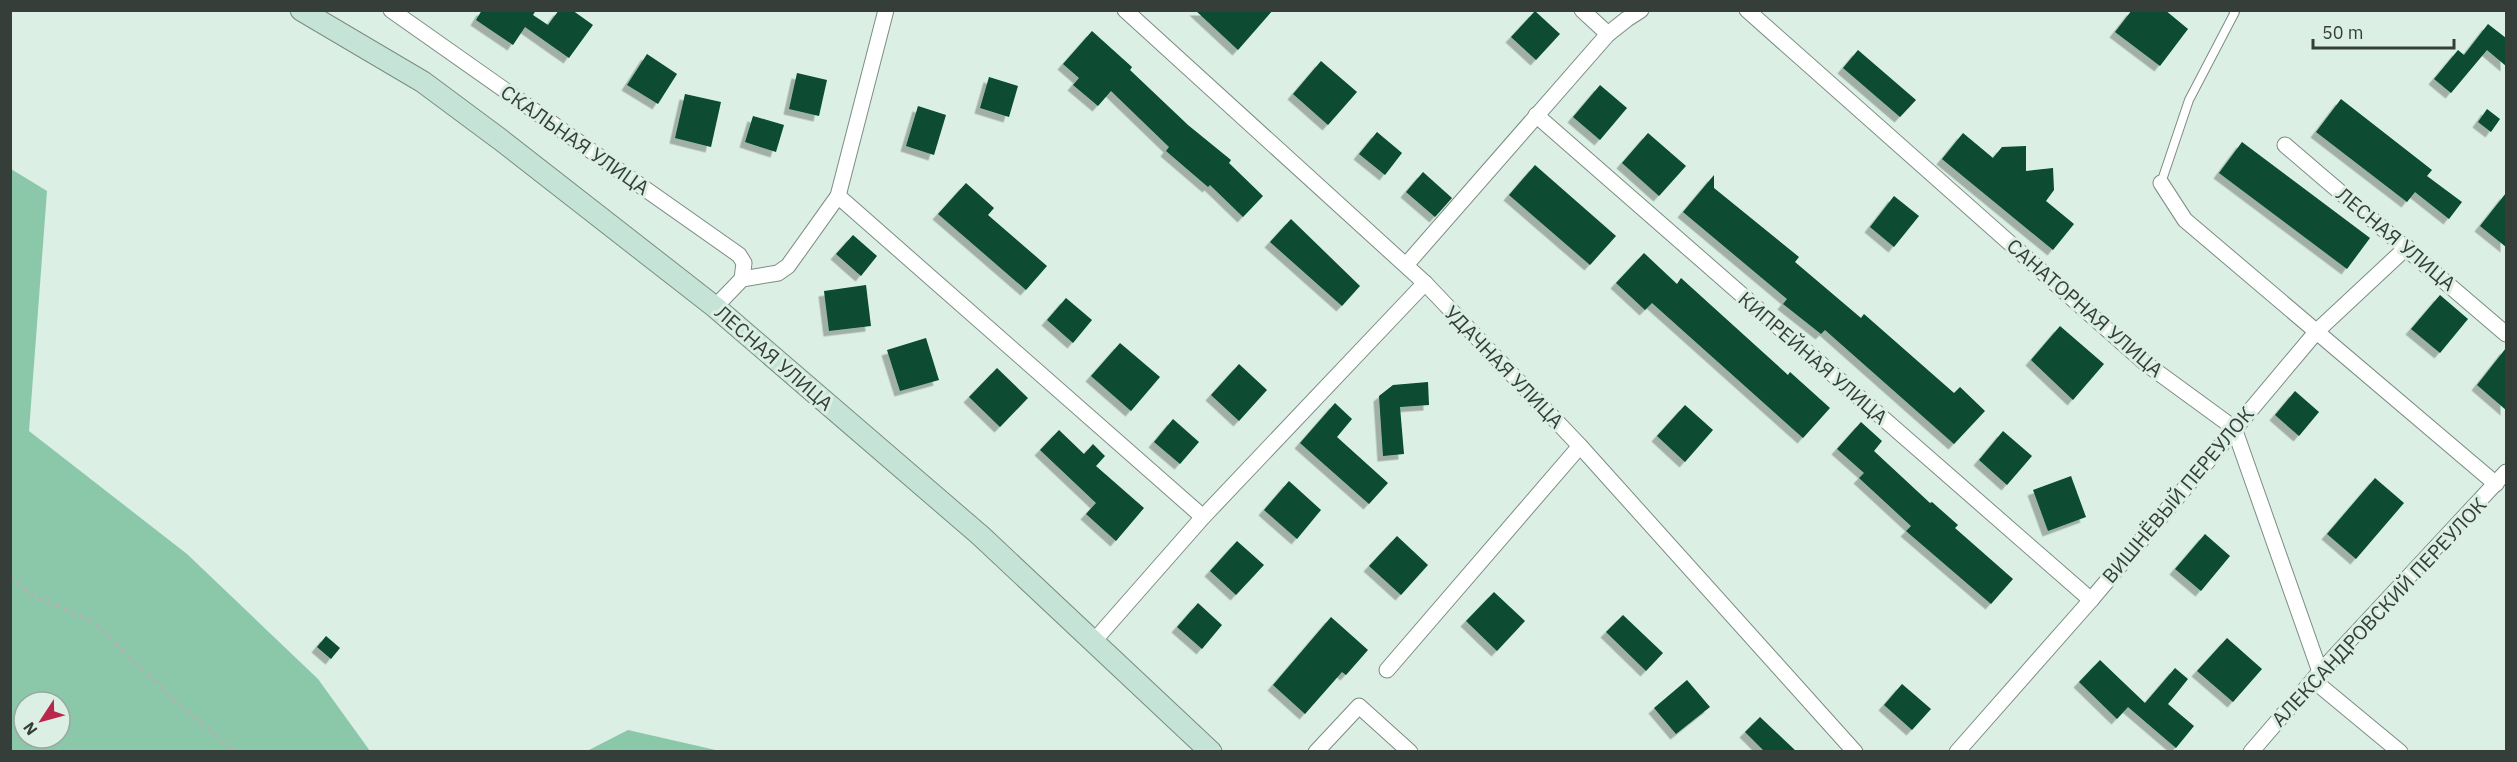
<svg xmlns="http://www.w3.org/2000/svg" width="2517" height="762" font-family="'IBM Plex Sans',sans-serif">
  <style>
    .green { fill: #8ac8a9; fill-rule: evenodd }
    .building { fill: #074b32; filter: url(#shadow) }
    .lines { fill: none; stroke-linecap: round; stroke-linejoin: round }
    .service-casing { stroke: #7b8d83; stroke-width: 10 }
    .minor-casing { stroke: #7b8d83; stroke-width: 17 }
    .secondary-casing { stroke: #7b8d83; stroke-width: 23 }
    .path { stroke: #a7b7ae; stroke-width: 4; stroke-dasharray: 4.5 4.5; stroke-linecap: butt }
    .service { stroke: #fff; stroke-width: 8 }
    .minor { stroke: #fff; stroke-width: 15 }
    .secondary { stroke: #c5e4d7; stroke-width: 21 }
    .labels { text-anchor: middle; stroke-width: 6; stroke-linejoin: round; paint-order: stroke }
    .street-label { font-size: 20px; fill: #363e3a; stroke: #dbefe4 }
  </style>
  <defs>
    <filter id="shadow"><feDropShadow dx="-5.5" dy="5.5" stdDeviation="0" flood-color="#0004"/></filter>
  </defs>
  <rect width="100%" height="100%" fill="#dbefe4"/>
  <g class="green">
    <path d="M11,169l36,22 -18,240 158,123 131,125 52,72h-359zM24,702h36v36h-36z"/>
    <path d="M628,730l92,21h-133z"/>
  </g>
  <g class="building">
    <path d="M482,10h54l-3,5 15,10 11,-15h13l21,15 -24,33 -44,-31 -12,18 -37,-25z"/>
    <path d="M1195,10h78l-35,40z"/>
    <path d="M2132,10h33l23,19 -28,37 -45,-34z"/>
    <path d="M1535,11l25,23 -24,26 -25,-23z"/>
    <path d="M2488,24l18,14v28l-19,-16 -36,43 -17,-14 24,-29 6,5z"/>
    <path d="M1092,31l40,36 -2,3 58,55 43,35 -2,3 34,33 -20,21 -33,-32 -2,2 -42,-36 3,-4 -58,-56 -13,15 -25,-21 6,-7 -16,-14z"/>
    <path d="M1858,50l58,50 -16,17 -57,-49z"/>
    <path d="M647,54l30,20 -19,30 -31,-19z"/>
    <path d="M1321,61l36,31 -29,33 -35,-31z"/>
    <path d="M797,73l30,7 -8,36 -30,-7z"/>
    <path d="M989,77l29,9 -9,31 -29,-9z"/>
    <path d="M1600,85l27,23 -27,32 -27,-23z"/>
    <path d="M685,94l36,8 -10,45 -36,-9z"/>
    <path d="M2341,99l91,71 -5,6 35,26 -13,17 -34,-27 -8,10 -91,-70z"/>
    <path d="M918,106l28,9 -12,40 -28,-9z"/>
    <path d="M2487,109l13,10 -9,13 -13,-10z"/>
    <path d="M753,116l31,9 -8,27 -31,-10z"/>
    <path d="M1377,132l25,21 -17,22 -26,-21z"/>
    <path d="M1648,133l38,33 -27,30 -37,-33z"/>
    <path d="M1963,133l30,25 9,-11 24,-1v25l27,-3 1,22 -8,11 28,23 -21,26 -111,-91z"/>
    <path d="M2242,142l128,96 -23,31 -128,-96z"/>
    <path d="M1535,165l81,71 -26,29 -81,-70z"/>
    <path d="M1423,172l29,26 -17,19 -29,-25z"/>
    <path d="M1714,175v13l85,69 -4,5 66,56 3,-4 90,79 6,-6 25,24 -31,33 -129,-114 -4,4 -38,-30 4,-5 -104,-87z"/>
    <path d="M966,183l28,25 -6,7 59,51 -21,24 -88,-76z"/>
    <path d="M2506,193v54l-26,-21z"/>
    <path d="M1894,196l25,20 -25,31 -24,-20z"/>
    <path d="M1291,219l69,67 -18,20 -72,-64z"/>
    <path d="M853,235l24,21 -16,20 -25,-22z"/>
    <path d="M1644,253l33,31 4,-6 107,97 2,-3 40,36 -27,30 -151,-135 -7,7 -29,-27z"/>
    <path d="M866,285l5,41 -42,5 -5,-40z"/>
    <path d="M2440,295l28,24 -28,34 -29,-24z"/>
    <path d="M1066,298l26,22 -19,23 -26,-23z"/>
    <path d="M2060,326l44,38 -31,36 -42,-40z"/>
    <path d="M926,338l13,42 -39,11 -13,-41z"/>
    <path d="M1120,343l40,34 -29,34 -40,-35z"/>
    <path d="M2506,348v62l-29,-25z"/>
    <path d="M1239,364l28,26 -28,31 -28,-26z"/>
    <path d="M997,368l31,30 -28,29 -31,-30z"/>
    <path d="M1428,382l1,23 -29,2 4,47 -21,2 -4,-60 14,-11z"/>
    <path d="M2295,391l24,21 -20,24 -24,-21z"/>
    <path d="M1335,403l17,16 -15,18 51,46 -19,21 -69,-61z"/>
    <path d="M1685,405l28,25 -28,32 -28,-26z"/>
    <path d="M1173,419l26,23 -19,22 -26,-22z"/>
    <path d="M1861,422l21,19 -8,10 56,52 2,-1 26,23 -3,3 58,51 -22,25 -85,-73 5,-5 -52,-48 5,-5 -27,-24z"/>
    <path d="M1059,430l25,24 9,-10 12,12 -9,10 48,42 -28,33 -30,-27 10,-11 -56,-53z"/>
    <path d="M2003,431l29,25 -25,29 -28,-25z"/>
    <path d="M2071,476l15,41 -38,14 -15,-41z"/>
    <path d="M2375,478l29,25 -48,56 -29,-25z"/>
    <path d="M1289,481l32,29 -24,29 -33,-29z"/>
    <path d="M2205,534l25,22 -29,35 -26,-22z"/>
    <path d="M1397,536l31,29 -27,30 -32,-29z"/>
    <path d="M1237,541l27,24 -28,30 -26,-24z"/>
    <path d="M1494,592l31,29 -28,30 -31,-30z"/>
    <path d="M1198,603l24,22 -20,24 -25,-22z"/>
    <path d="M1623,615l40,38 -17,18 -40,-39z"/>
    <path d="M1331,617l37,33 -22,25 -4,-3 -37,42 -32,-29z"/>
    <path d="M326,636l14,12 -9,11 -14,-12z"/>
    <path d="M2227,638l35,31 -29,33 -36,-31z"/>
    <path d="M2100,660l45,43 30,-35 13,11 -20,25 26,22 -18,22 -48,-41 -11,12 -38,-37z"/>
    <path d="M1687,680l23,27 -34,27 -22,-26z"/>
    <path d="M1902,684l29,25 -19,21 -28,-25z"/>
    <path d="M1760,717l37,35h-32l-20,-20z"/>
  </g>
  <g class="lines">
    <g class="service-casing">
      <path id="service" d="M2161,183l28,-83 46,-88 -2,-2"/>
    </g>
    <g class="minor-casing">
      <g id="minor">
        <path d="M391,10l348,245 5,8 -2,16"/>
        <path d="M1125,10l300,273 155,163 275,306"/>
        <path d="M1582,10l26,24"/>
        <path d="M1747,10l398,353 89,65 86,244 -7,8 87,72"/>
        <path d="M1536,115l555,485"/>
        <path d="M2285,145l221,189"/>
        <path d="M2161,183l24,37 311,264"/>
        <path d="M838,196l365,321"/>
        <path d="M1406,265l202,-231 19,-15 14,-9"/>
        <path d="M715,307l27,-28 36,-6 10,-7 50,-70 48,-186"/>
        <path d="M1094,641l109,-124 222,-234"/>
        <path d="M1387,670l193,-224"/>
        <path d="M1316,752l43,-46 51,46"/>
        <path d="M1957,752l134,-152 226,-269 90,-84"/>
        <path d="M2251,752l69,-80 186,-200"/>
      </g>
    </g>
    <g class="secondary-casing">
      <path id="secondary" d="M301,10l122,72 78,58 214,167 266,229 230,216"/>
    </g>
    <path class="path" d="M10,576l23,20 59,25 92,88 52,43"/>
    <use href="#service" class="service"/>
    <use href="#minor" class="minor"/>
    <use href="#secondary" class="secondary"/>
  </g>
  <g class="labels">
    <g class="street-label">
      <text transform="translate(575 140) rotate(35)" y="7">СКАЛЬНАЯ УЛИЦА</text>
      <text transform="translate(2396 239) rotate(40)" y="7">ЛЕСНАЯ УЛИЦА</text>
      <text transform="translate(2085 308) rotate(41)" y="7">САНАТОРНАЯ УЛИЦА</text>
      <text transform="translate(774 358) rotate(41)" y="7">ЛЕСНАЯ УЛИЦА</text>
      <text transform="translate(1813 358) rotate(41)" y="7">КИПРЕЙНАЯ УЛИЦА</text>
      <text transform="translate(1504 367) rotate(46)" y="7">УДАЧНАЯ УЛИЦА</text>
      <text transform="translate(2178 495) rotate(-50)" y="7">ВИШНЁВЫЙ ПЕРЕУЛОК</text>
      <text transform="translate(2379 612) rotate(-47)" y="7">АЛЕКСАНДРОВСКИЙ ПЕРЕУЛОК</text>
    </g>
  </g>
  <rect width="2517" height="762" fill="none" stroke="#363e3a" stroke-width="24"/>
  <g transform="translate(42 720) rotate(234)"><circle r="28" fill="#dbefe4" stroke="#99a8a0" stroke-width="1.5"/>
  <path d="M0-4.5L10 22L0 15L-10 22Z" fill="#b9284c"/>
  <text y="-9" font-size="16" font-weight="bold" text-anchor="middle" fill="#363e3a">N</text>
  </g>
  <path d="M2313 39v9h141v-9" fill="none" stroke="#363e3a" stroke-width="3"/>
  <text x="2322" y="39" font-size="18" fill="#363e3a" stroke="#dbefe4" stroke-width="4.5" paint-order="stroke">50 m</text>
</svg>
